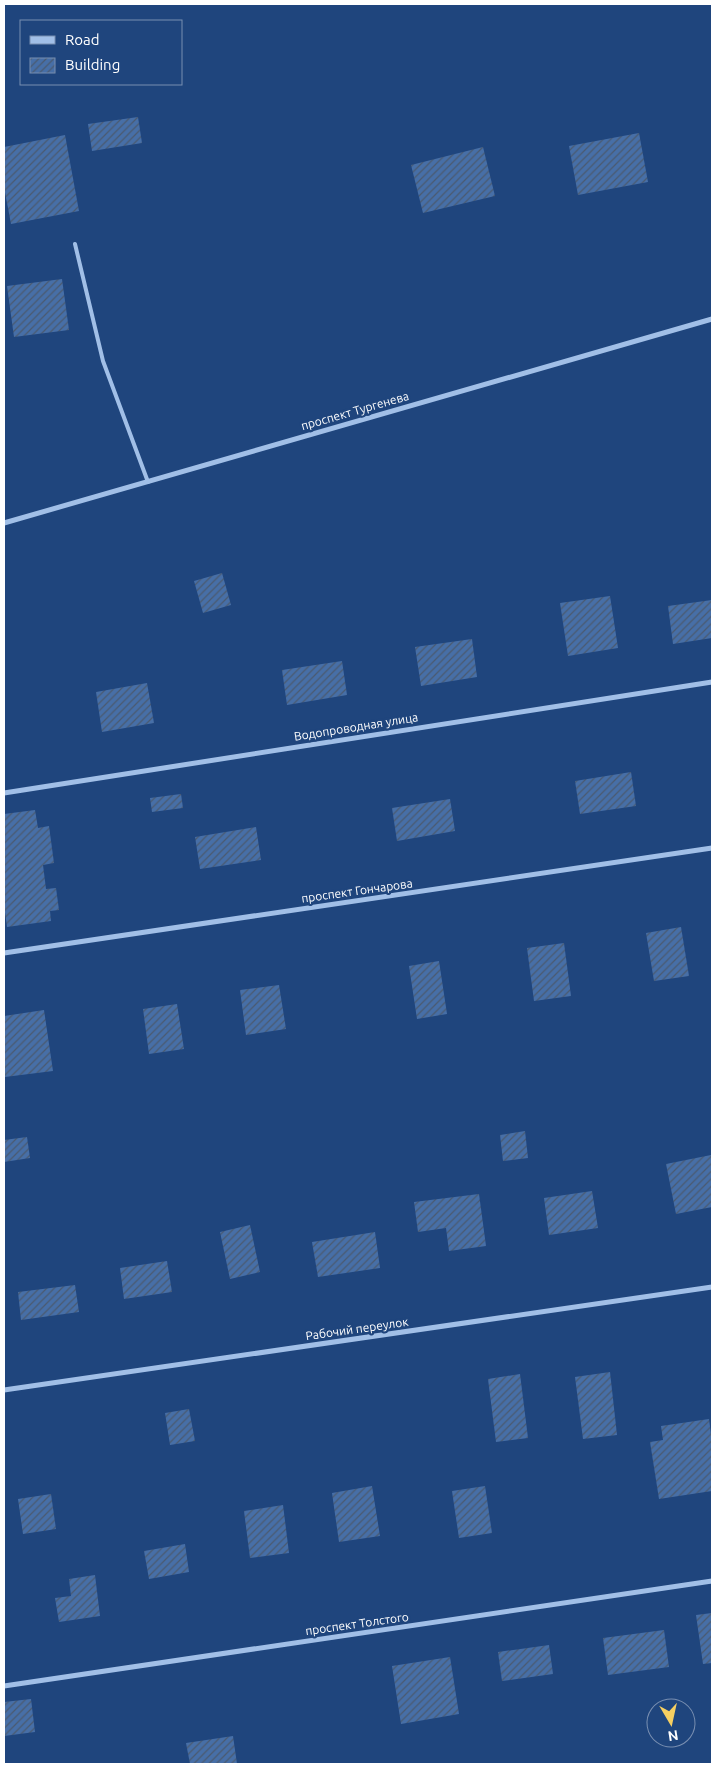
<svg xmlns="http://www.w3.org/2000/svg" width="716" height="1768" font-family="Ubuntu,sans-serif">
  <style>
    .building { fill: url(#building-hatch) }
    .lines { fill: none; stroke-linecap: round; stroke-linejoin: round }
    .service { stroke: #a1bfe7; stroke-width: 4 }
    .minor { stroke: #a1bfe7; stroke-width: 5 }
    .labels { text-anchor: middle; stroke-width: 4.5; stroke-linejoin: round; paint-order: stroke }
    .street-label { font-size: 12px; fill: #fff; stroke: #1f457d }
  </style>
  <defs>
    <pattern id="building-hatch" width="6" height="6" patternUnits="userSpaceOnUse" patternTransform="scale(1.25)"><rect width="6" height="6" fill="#476fa7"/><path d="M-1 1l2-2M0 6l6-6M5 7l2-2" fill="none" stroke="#4a5a70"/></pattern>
  </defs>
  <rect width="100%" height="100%" fill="#1f457d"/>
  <g class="building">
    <path d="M138,117l4,26 -50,8 -4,-27z"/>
    <path d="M639,133l9,49 -70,13 -9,-49z"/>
    <path d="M65,135l14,76 -68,13 -7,-37v-40z"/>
    <path d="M483,147l12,49 -72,17 -12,-48z"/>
    <path d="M62,279l7,51 -55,7 -7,-51z"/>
    <path d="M222,573l9,32 -28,8 -9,-32z"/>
    <path d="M610,596l8,52 -50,8 -8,-53z"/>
    <path d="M712,600v38l-39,6 -5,-38z"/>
    <path d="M472,639l5,38 -56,9 -6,-39z"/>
    <path d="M342,661l5,34 -60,10 -5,-35z"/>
    <path d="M147,683l7,40 -52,9 -6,-40z"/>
    <path d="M631,772l5,34 -56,8 -5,-33z"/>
    <path d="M181,794l2,14 -31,4 -2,-14z"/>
    <path d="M450,799l5,32 -58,10 -5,-33z"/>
    <path d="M35,810l3,18 11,-2 5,37 -11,2 3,24 10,-1 3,22 -9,1 1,10 -44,6 -3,-22v-91z"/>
    <path d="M256,827l5,33 -61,9 -5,-32z"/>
    <path d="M681,927l8,49 -35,5 -8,-48z"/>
    <path d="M564,943l7,53 -37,5 -7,-53z"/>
    <path d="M439,961l8,53 -30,5 -8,-53z"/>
    <path d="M279,985l7,44 -40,6 -6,-45z"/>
    <path d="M177,1004l7,45 -35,5 -6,-45z"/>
    <path d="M44,1010l9,61 -48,6 -1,-12v-49z"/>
    <path d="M525,1131l3,27 -25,3 -3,-26z"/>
    <path d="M27,1137l3,21 -26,4v-22z"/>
    <path d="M711,1155l1,8v44l-36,7 -10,-50z"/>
    <path d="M592,1191l6,37 -49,7 -5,-37z"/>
    <path d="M479,1194l7,52 -37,5 -3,-23 -28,4 -4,-30z"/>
    <path d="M250,1225l10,47 -30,7 -10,-47z"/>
    <path d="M375,1232l5,36 -62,9 -6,-35z"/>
    <path d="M167,1261l5,31 -48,7 -4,-31z"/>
    <path d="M75,1285l4,27 -58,8 -3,-28z"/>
    <path d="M610,1372l7,63 -34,4 -8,-62z"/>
    <path d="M520,1374l8,64 -32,4 -8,-63z"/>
    <path d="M189,1409l6,32 -25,4 -5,-32z"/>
    <path d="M709,1419l3,23v49l-53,8 -9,-57 13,-2 -2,-14z"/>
    <path d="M372,1486l8,50 -41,6 -7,-49z"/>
    <path d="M485,1486l7,47 -33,5 -7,-47z"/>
    <path d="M51,1494l5,35 -33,5 -5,-35z"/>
    <path d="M283,1505l6,48 -39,5 -6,-47z"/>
    <path d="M185,1544l4,28 -40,7 -5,-28z"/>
    <path d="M95,1575l5,41 -41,6 -4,-24 16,-2 -2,-17z"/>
    <path d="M712,1613v50l-9,1 -7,-49z"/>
    <path d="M664,1630l5,37 -61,8 -5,-37z"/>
    <path d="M549,1645l4,29 -51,7 -4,-29z"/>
    <path d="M450,1657l9,57 -58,10 -9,-58z"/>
    <path d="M31,1699l4,33 -31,4v-34z"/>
    <path d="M233,1736l4,28h-47l-4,-21z"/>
  </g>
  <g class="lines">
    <path class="service" d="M75,244l28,117 45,121"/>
    <g class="minor">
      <path d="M4,523l708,-204"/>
      <path d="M4,793l708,-111"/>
      <path d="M4,953l708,-105"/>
      <path d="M4,1390l708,-103"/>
      <path d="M4,1686l708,-105"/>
    </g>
  </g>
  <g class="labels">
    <g class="street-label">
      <text transform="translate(355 411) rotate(-16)" y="4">проспект Тургенева</text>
      <text transform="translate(356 727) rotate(-9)" y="4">Водопроводная улица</text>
      <text transform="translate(357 891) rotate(-8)" y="4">проспект Гончарова</text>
      <text transform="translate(357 1329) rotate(-8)" y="4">Рабочий переулок</text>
      <text transform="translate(357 1624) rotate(-8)" y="4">проспект Толстого</text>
    </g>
  </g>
  <rect width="716" height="1768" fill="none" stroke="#ffffff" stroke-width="10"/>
  <rect x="20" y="20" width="162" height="65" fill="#1f457d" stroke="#798fb1"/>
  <rect x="30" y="36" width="25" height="8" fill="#a1bfe7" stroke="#798fb1"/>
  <text x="65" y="45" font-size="15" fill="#ffffff">Road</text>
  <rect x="30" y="58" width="25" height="15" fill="url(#building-hatch)" stroke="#798fb1"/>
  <text x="65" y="70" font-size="15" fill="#ffffff">Building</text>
  <g transform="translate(671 1723) rotate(171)"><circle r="24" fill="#1f457d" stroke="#798fb1"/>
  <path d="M0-4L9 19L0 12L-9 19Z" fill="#f6cf61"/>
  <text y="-8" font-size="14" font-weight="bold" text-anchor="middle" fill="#ffffff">N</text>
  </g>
</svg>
